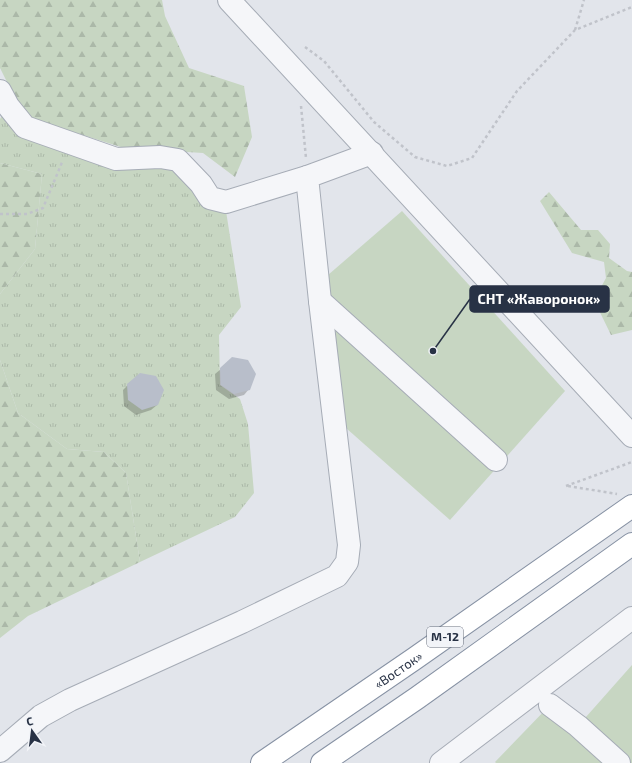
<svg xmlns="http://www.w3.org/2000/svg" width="632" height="763" font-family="'Exo 2',sans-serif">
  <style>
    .grass { fill: url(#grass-tufts) }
    .forest { fill: url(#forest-firs) }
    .garden { fill: #c7d6c2 }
    .shadow { fill: #0003 }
    .building { fill: #b8beca }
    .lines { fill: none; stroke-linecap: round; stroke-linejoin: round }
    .minor-casing { stroke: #a6acb6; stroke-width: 24 }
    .highway-casing { stroke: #8792a4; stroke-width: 24 }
    .path { stroke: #c0c3ca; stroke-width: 2.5; stroke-dasharray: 3 3; stroke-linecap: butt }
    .minor { stroke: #f5f6f9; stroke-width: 22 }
    .highway { stroke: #fff; stroke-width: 22 }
    .labels { text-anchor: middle; stroke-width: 3; stroke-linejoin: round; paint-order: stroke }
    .shield { fill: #f2f4f8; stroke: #656c7b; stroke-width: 1 }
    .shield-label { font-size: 12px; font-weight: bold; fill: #283245 }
    .street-label { font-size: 13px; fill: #283245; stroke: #f2f4f8 }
    .leader { fill: none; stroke: #283245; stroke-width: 1.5 }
    .callout-dot { fill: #283245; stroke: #f2f4f8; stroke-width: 1.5 }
    .callout { fill: #283245; stroke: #283245; stroke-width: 1.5 }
    .callout-label { font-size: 14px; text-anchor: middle; font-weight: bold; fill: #fff }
  </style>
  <defs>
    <pattern id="grass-tufts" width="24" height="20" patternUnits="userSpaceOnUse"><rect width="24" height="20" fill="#c7d6c2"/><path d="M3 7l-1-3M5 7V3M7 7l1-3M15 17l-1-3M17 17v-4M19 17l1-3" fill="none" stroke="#abb8a8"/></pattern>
    <pattern id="forest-firs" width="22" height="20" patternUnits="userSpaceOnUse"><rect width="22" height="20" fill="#c7d6c2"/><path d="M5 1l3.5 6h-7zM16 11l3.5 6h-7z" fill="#abb8a8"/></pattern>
  </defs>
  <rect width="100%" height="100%" fill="#e2e5eb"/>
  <path class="grass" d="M5,111l153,55 16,3 19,19 7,16 26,7 15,96 -22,28 1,50 20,14 8,25 6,69 -19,24 -95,45 -14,-89 -22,-21 -37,-3 -49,-36 -18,-53v-66l35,-45 7,-75 -42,-11v-44z"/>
  <g class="forest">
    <path d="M0,0h162l3,16 24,52 55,18 8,51 -17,40 -32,-24 -79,-5 -92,-29 -19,-25 -13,-26z"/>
    <path d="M0,163l42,11 -7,75 -35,45z"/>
    <path d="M549,192l32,38h17l12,14 -1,14 18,13 5,1v58l-21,5 -17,-35 12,-22 -2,-16 -32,-9 -32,-52z"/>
    <path d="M0,360l18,53 49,36 37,3 22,21 14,89 -112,54 -28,22z"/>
  </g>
  <g class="garden">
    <path d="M402,211l163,180 -115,129 -104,-92 -18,-153z"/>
    <path d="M632,665v98h-136l-1,-1 55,-57 28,21z"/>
  </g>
  <g class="shadow">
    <path d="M221,369l28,20 -5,6 -15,4 -13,-9 -1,-16z"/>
    <path d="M128,385l29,20 -6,5 -15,5 -12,-9 -1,-16z"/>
  </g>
  <g class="building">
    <path d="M232,357l16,3 8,14 -6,16 -16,4 -13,-9 -1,-17z"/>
    <path d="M140,373l16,3 8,14 -6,15 -16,5 -14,-10 -1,-16z"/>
  </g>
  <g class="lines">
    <g class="minor-casing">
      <g id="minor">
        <path d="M229,0l403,436"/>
        <path d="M0,91l8,15 17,21 91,32 44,-2 18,3 23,24 9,14 16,4 81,-25"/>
        <path d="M320,301l176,159"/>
        <path d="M550,705l28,21 41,37"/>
        <path d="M0,751l41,-35 29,-16 172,-78 95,-46 10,-14 2,-17 -29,-244 -13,-124 65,-24"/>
        <path d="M441,763l191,-145"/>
      </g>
    </g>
    <g class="highway-casing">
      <g id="highway">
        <path id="s1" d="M262,763l152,-104 218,-153"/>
        <path d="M322,763l95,-65 215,-154"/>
      </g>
    </g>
    <g class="path">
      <path d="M575,30l9,-30"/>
      <path d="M305,47l19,14 50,61 41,35 32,9 25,-8 45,-67 58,-61 57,-23"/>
      <path d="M301,106l5,52"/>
      <path d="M0,214h27l16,-6 20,-48"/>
      <path d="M566,486l66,-24"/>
      <path d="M568,486l49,8"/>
    </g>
    <use href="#minor" class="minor"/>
    <use href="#highway" class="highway"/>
  </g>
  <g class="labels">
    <rect class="shield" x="427" y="627" width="36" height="20" rx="3"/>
    <g class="shield-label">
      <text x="445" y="641">М-12</text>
    </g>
    <g class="street-label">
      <text dy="5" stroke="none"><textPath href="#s1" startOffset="165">«Восток»</textPath></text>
    </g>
  </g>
  <path class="leader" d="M433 351L470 299"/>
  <circle class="callout-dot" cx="433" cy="351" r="4"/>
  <rect class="callout" x="470" y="286" width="139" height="26" rx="4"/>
  <g class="callout-label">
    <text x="539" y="304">СНТ «Жаворонок»</text>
  </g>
  <g transform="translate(32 731) rotate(346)" stroke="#f2f4f8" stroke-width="3" paint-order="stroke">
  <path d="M0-3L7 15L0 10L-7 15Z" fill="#283245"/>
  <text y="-6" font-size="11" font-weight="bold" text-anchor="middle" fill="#283245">С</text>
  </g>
</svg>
